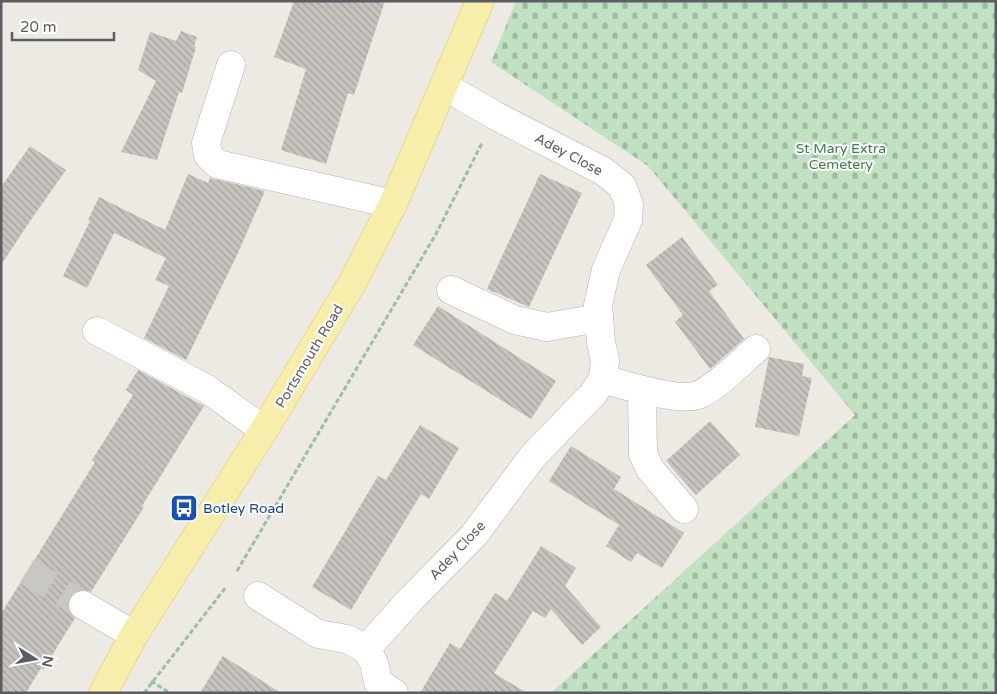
<svg xmlns="http://www.w3.org/2000/svg" width="997" height="694" font-family="'Varela Round',sans-serif">
  <style>
    .cemetery { fill: url(#cemetery-stones) }
    .building { fill: url(#building-back-hatch) }
    .lines { fill: none; stroke-linecap: round; stroke-linejoin: round }
    .minor-tunnel { stroke: #c8c7c2; stroke-width: 28; stroke-dasharray: 28 14; stroke-linecap: butt }
    .minor-casing { stroke: #b3b4b8; stroke-width: 29 }
    .major-casing { stroke: #e3c464; stroke-width: 29 }
    .path { stroke: #99bfa6; stroke-width: 3; stroke-dasharray: 5 2.5; stroke-linecap: butt }
    .minor { stroke: #fff; stroke-width: 28 }
    .major { stroke: #f7eeac; stroke-width: 28 }
    .labels { text-anchor: middle; stroke-width: 4; stroke-linejoin: round; paint-order: stroke }
    .park-label { font-size: 14px; fill: #3c7f42; stroke: #fff }
    .street-label { font-size: 14px; fill: #5b5d62; stroke: #fff }
    .transit-label { font-size: 14px; fill: #164399; stroke: #fff; text-anchor: start }
  </style>
  <defs>
    <pattern id="cemetery-stones" width="16" height="16" patternUnits="userSpaceOnUse" patternTransform="scale(1.25)"><rect width="16" height="16" fill="#c1e1c2"/><path d="M2 7V4a2 2 0 0 1 4 0v3zM10 15v-3a2 2 0 0 1 4 0v3z" fill="#a0baa1"/></pattern>
    <pattern id="building-back-hatch" width="6" height="6" patternUnits="userSpaceOnUse" patternTransform="scale(1.25)"><rect width="6" height="6" fill="#c7c4c0"/><path d="M-1 5l2 2M0 0l6 6M5-1l2 2" fill="none" stroke="#a5a29f"/></pattern>
  </defs>
  <rect width="100%" height="100%" fill="#eceae2"/>
  <path class="cemetery" d="M516,1h480v692h-445l304,-278 -207,-249 -157,-104z"/>
  <g class="building">
    <path d="M294,1h91l-31,94 -6,-2 -22,71 -45,-14 25,-81 -32,-12z"/>
    <path d="M181,31l16,6 -3,10h2l-14,46 -3,-1 -22,68 -36,-8 35,-71 -18,-11 12,-38 26,9z"/>
    <path d="M30,146l36,24 -38,54 -27,41v-78z"/>
    <path d="M188,174l20,9 2,-5 55,13 -28,64 -51,105 -42,-22 25,-52 -14,-6 11,-22 -52,-25 -27,55 -24,-12 27,-55 -2,-1 11,-23 66,33z"/>
    <path d="M540,174l42,19 -53,114 -42,-18z"/>
    <path d="M682,237l36,48 -9,6 35,48 -34,30 -35,-47 8,-7 -37,-50z"/>
    <path d="M438,306l118,75 -25,38 -118,-74z"/>
    <path d="M769,357l35,7 -2,12 10,2 -13,58 -44,-9z"/>
    <path d="M138,370l66,36 -62,100 2,1 -53,85 -8,-3 -7,2 -6,6 -3,8 3,8 5,5 -32,52 -2,-2 -15,25h-25v-79l94,-152 -3,-2 41,-65 -7,-5z"/>
    <path d="M710,421l30,34 -44,40 -30,-34z"/>
    <path d="M420,425l39,23 -30,51 -8,-5 -70,116 -39,-23 66,-111 8,4z"/>
    <path d="M571,446l50,31 -7,12 70,44 -22,35 -25,-15 -6,9 -25,-16 13,-21 -70,-44z"/>
    <path d="M541,546l35,22 -11,18 36,41 -19,18 -31,-36 -6,9 -12,-7 -39,62 33,20h-107l30,-50 10,6 35,-56 12,8z"/>
    <path d="M223,656l58,37h-81z"/>
  </g>
  <g class="lines">
    <path class="minor-tunnel" d="M27,571l56,34"/>
    <g class="minor-casing">
      <g id="minor">
        <path d="M231,65l-25,78 2,12 9,9 176,40"/>
        <path d="M444,86l52,30 107,55 19,15 7,18 -1,16 -22,50 -8,35 3,37 4,19 -2,18c20,6 77,23 95,16 18,-7 43,-33 58,-46"/>
        <path d="M451,290l64,30 32,7 52,-9"/>
        <path d="M97,331l110,58 57,41"/>
        <path d="M642,390l1,64 7,15 34,40"/>
        <path d="M258,596l60,38 29,5 19,10"/>
        <path d="M83,605l51,30"/>
        <path d="M394,693l-16,-11 -4,-19 -8,-14 47,-52 61,-62 59,-79 60,-62 10,-15"/>
      </g>
    </g>
    <g class="major-casing">
      <path id="major" d="M103,693l31,-58 130,-205 87,-145 42,-81 87,-203"/>
    </g>
    <g class="path">
      <path d="M237,571l199,-337 46,-91"/>
      <path d="M151,681l19,12"/>
      <path d="M144,693l82,-106"/>
    </g>
    <use href="#minor" class="minor"/>
    <use href="#major" class="major"/>
  </g>
  <defs>
    <g id="bus-square" transform="scale(1.4375)"><rect x="-9" y="-9" width="18" height="18" rx="4" fill="#1a4fb4" stroke="#fff"/><path d="M-5-6H5V4H4V6H2V4H-2V6H-4V4H-5ZM-3.5-4V0h7V-4ZM-3.5 1.2v1.5H-2V1.2ZM2 1.2v1.5H3.5V1.2Z" fill="#fff"/></g>
  </defs>
  <g fill-rule="evenodd">
    <use href="#bus-square" x="184" y="508"/>
  </g>
  <g class="labels">
    <g class="park-label">
      <text x="841" y="153">St Mary Extra<tspan x="841" dy="16">Cemetery</tspan></text>
    </g>
    <g class="street-label">
      <text transform="translate(569 154) rotate(28)" y="5">Adey Close</text>
      <text transform="translate(309 356) rotate(-59)" y="5">Portsmouth Road</text>
      <text transform="translate(457 550) rotate(-47)" y="5">Adey Close</text>
    </g>
    <g class="transit-label">
      <text x="203" y="513">Botley Road</text>
    </g>
  </g>
  <rect width="997" height="694" fill="none" stroke="#5b5d62" stroke-width="5"/>
  <g transform="translate(35 659) rotate(101)" stroke="#ffffff" stroke-width="4" paint-order="stroke">
  <path d="M0-4L9 19L0 12L-9 19Z" fill="#5b5d62"/>
  <text y="-8" font-size="14" font-weight="bold" text-anchor="middle" fill="#5b5d62">N</text>
  </g>
  <path d="M12 32v8h102v-8" fill="none" stroke="#5b5d62" stroke-width="2.5"/>
  <text x="20" y="32" font-size="15" fill="#5b5d62" stroke="#ffffff" stroke-width="4" paint-order="stroke">20 m</text>
</svg>
